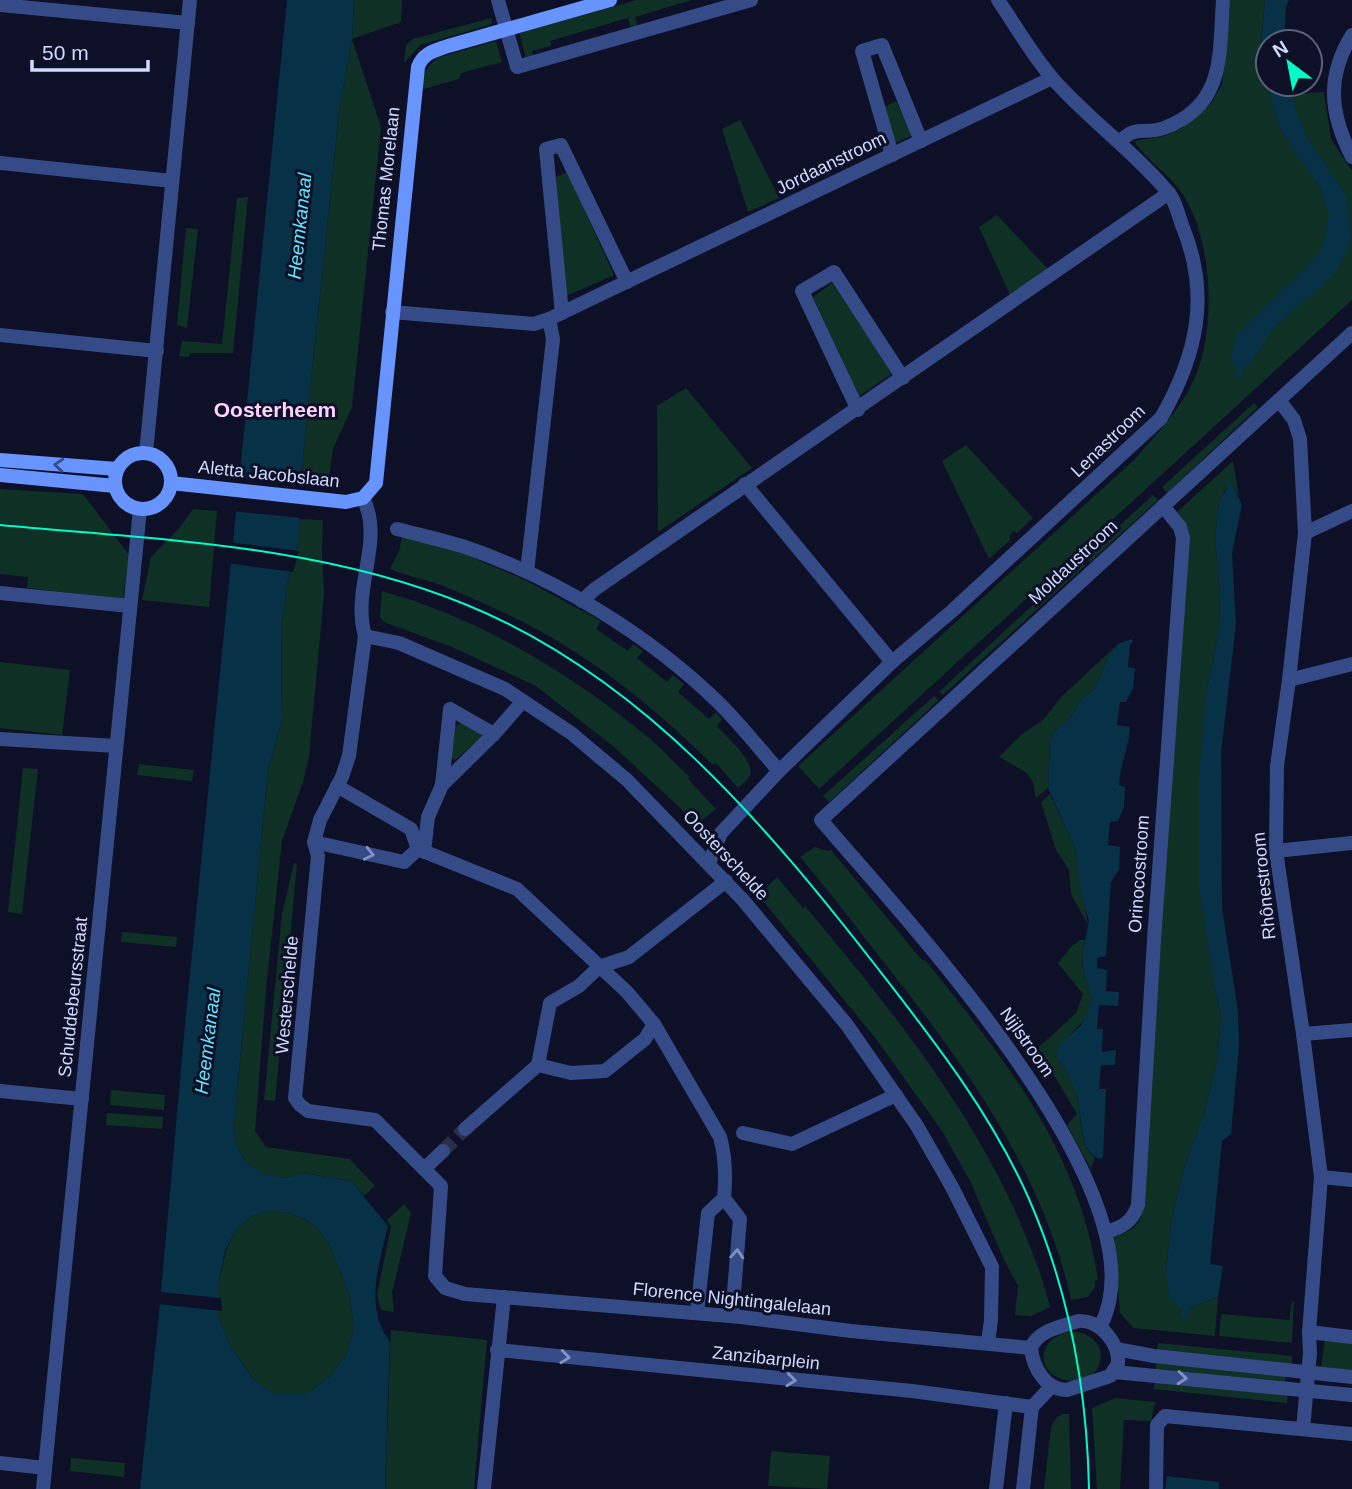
<svg xmlns="http://www.w3.org/2000/svg" width="1352" height="1489" font-family="Helvetica,sans-serif">
  <style>
    .green { fill: #0f3025 }
    .water { fill: #063146; fill-rule: evenodd }
    .pier { fill: #0d1026 }
    .lines { fill: none; stroke-linecap: round; stroke-linejoin: round }
    .street-tunnel { stroke: #2a2e47; stroke-width: 14; stroke-dasharray: 14 7; stroke-linecap: butt }
    .street { stroke: #344b88; stroke-width: 14 }
    .secondary { stroke: #6894ff; stroke-width: 14 }
    .tram { stroke: #00fcc7; stroke-width: 2 }
    .oneway { stroke: #364b88 }
    .oneway2 { stroke: #8292c4 }
    .labels { text-anchor: middle; stroke-width: 6; stroke-linejoin: round; paint-order: stroke }
    .street-label { font-size: 18px; fill: #d1daff; stroke: #0d1026 }
    .water-label { font-size: 19px; font-style: italic; fill: #5fe7ff; stroke: #0d1026 }
    .quarter-label { font-size: 21px; font-weight: bold; fill: #ffd3fd; stroke: #0d1026 }
  </style>
  <rect width="100%" height="100%" fill="#0d1026"/>
  <g class="green">
    <path d="M354,0h48l-1,22 -49,17 29,88 -29,280 -19,42 -5,36 -26,-4 1,-24 36,-345 13,-73z"/>
    <path d="M637,0h55l-57,17 3,10 -7,2 -3,-11 -78,23 1,5 -19,5 1,6 -7,1 -7,-25z"/>
    <path d="M1230,0h35l-5,57 10,39 54,-4 7,47 21,32v129l-533,489 -21,-23 337,-307c23,-27 50,-54 62,-87 19,-49 15,-130 -13,-176 -13,-21 -37,-35 -50,-55l31,-5 17,-8 29,-25 11,-18z"/>
    <path d="M491,18l1,5 -2,2 -70,20 -16,18 2,-18 7,-6z"/>
    <path d="M496,41l6,21 -41,11 -2,6 -39,11c3,-15 6,-25 20,-33z"/>
    <path d="M896,101l17,34 -20,9 -10,-36z"/>
    <path d="M740,120l39,78 -31,14 -26,-83z"/>
    <path d="M567,172l47,103 -50,22 -8,-120z"/>
    <path d="M248,197l-15,156h-43l-1,4 -10,-1 3,-15 40,3 15,-146z"/>
    <path d="M997,215l51,54 -38,26 -31,-68z"/>
    <path d="M186,228l12,1 -11,99 -10,-3z"/>
    <path d="M832,283l61,90 -34,23 -46,-99z"/>
    <path d="M686,388l66,80 -94,64 -1,-126z"/>
    <path d="M1254,403l4,4 -91,86 -5,-6z"/>
    <path d="M966,445l67,73 -16,15 -3,-2 -5,5 2,3 -22,20 -47,-98z"/>
    <path d="M1233,461l6,36 -8,-16 -12,20 -4,36 5,57 -1,36 -13,64 9,295 6,27 -4,45 -13,53 -18,48 -14,54 -6,54 23,38 29,-11 -3,39 -81,-8 -14,-15 -6,-76c17,-7 24,-8 29,-27l42,-687 -8,-11z"/>
    <path d="M0,489l83,5 46,61 -6,44 -96,-11 1,-11 -28,-3z"/>
    <path d="M1153,495l5,5 -68,62 -5,-5z"/>
    <path d="M193,509l24,2 -8,96 -67,-7 9,-43 30,-31z"/>
    <path d="M298,519l25,1 -1,31 2,43 -15,163 -6,25 -21,59 -16,148 -11,142 11,16 84,12 25,27 -11,10 -13,-15 -47,-8 -18,5 -24,-3 -17,-14 -9,-17 -2,-22 34,-352 14,-50 -1,-92 6,-44 11,-41z"/>
    <path d="M402,537l55,14 68,29 76,41 -5,8 32,22 5,-7 10,7 -6,7 30,24 6,-7 11,9 -6,8 31,27 7,-7 6,7 -5,7c10,11 38,35 33,49 -2,6 -8,9 -12,13l-22,-25 -3,2c-63,-62 -131,-117 -213,-154 -19,-9 -39,-18 -59,-26 -17,-6 -34,-9 -51,-16l9,-18z"/>
    <path d="M1080,561l5,5 -142,129 -4,-3z"/>
    <path d="M382,591c96,27 184,79 261,142 17,13 31,30 47,44l-2,2 28,30 -14,11 -11,-2 -77,-71 -78,-61 -84,-39 -68,-25 -4,-5z"/>
    <path d="M1118,644l-11,16 -13,30 -12,8 -12,20 -15,13 -5,11 -2,46 -12,10 -3,-16 -6,-9 -28,-16 22,-22 22,-15 18,-23z"/>
    <path d="M0,662l70,8 -8,65 -62,-7z"/>
    <path d="M934,696l5,4 -110,102 -6,-6z"/>
    <path d="M461,723l20,10 1,4 -27,23 -4,-2 3,-31z"/>
    <path d="M139,764l55,6 -2,11 -55,-6z"/>
    <path d="M23,768l15,1 -16,145 -14,-2z"/>
    <path d="M1050,794l25,54 13,77 -17,-31 -2,-24 -13,-20 -15,-48z"/>
    <path d="M815,847l13,4 3,-1 90,109 5,2c79,99 153,188 172,319l-3,1v6l-7,10 -17,3c-28,-129 -109,-239 -189,-340 -28,-36 -53,-69 -82,-103z"/>
    <path d="M294,863l3,1 -22,237 -11,-1 18,-186z"/>
    <path d="M777,877l26,31 2,-2c81,97 161,195 213,311 12,29 25,60 32,90l-19,9 -16,-1 3,-29 -13,-24 -35,-81 -28,-50 -66,-92 -112,-137 2,-14z"/>
    <path d="M122,932l55,5 -1,10 -55,-5z"/>
    <path d="M1080,940h5c-2,9 -3,18 -2,28 1,10 9,21 9,32 -2,25 -29,33 -35,55 6,11 13,23 18,35 8,19 2,56 20,67l-4,12 -24,-44 10,-11 -39,-66 38,-35 7,-19 -25,-31 14,-17z"/>
    <path d="M111,1090l54,5 -1,15 -54,-5z"/>
    <path d="M107,1113l56,4 -1,12 -56,-4z"/>
    <path d="M404,1204l7,9 -19,80 2,19 -13,-2 -4,-15 14,-68 -4,-7z"/>
    <path d="M268,1211l22,2 15,6 13,10 13,18 19,50 4,33 -8,25 -17,22 -23,17 -33,-1 -19,-13 -25,-36 -11,-30v-29l8,-34 8,-18 18,-17z"/>
    <path d="M1292,1301h2l-2,42 -73,-7 2,-22 68,6z"/>
    <path d="M391,1330l96,10 -13,149h-89z"/>
    <path d="M1077,1332c40,8 25,57 -12,48 -35,-9 -24,-50 12,-48z"/>
    <path d="M1325,1340l27,2v29l-31,-3z"/>
    <path d="M1158,1343l134,13v8l-135,-13z"/>
    <path d="M1156,1363l130,13 -1,6 -129,-13z"/>
    <path d="M1155,1379l133,15 -1,9 -133,-14z"/>
    <path d="M1115,1398l40,4 -4,19 -27,-1 -4,69h-23l-5,-81z"/>
    <path d="M1063,1414h6l2,75h-27l7,-62 5,-9z"/>
    <path d="M771,1451l59,5 -3,33 -59,-3z"/>
    <path d="M71,1458l54,5 -1,14 -54,-6z"/>
  </g>
  <g class="water">
    <path d="M287,0h67l-2,39 -13,73 -36,345 -5,86 -11,41 -6,44 1,92 -14,50 -34,352 2,22 9,17 17,13 24,4 17,-5 48,8 37,45c-9,39 -24,80 2,116l-5,147h-245l19,-175 27,-300zM268,1211l22,2 15,6 13,10 13,18 19,50 4,33 -8,25 -17,22 -23,17 -33,-1 -20,-14 -24,-35 -11,-30v-29l7,-34 9,-18 18,-17z"/>
    <path d="M1265,0h24l-3,7 -2,35h-16v42h21l2,12 16,42 39,57 5,45 -16,34 -62,54 -21,34 -9,7 -2,8h-6l2,-7 -7,-12 8,-25 73,-70 13,-18 5,-30 -8,-27 -23,-31 -16,-26 -10,-28 -12,-46z"/>
    <path d="M1226,481h5l11,24 -10,48 4,71 -15,129 1,155 16,103 1,35 -8,88 -9,7 -12,123 13,2 -5,31 -29,11 -1,9h-6v-9l-13,-10 -3,-28 6,-54 14,-54 18,-48 13,-53 4,-45 -6,-27 -16,-102v-110l7,-83 13,-64 1,-36 -5,-57 4,-36 8,-12z"/>
    <path d="M1131,639l2,2 -3,4 -2,22 7,1 -2,20 -7,14h-6l-3,23 13,2c-1,21 -10,37 -11,58l6,2 -1,20 -6,14 -8,1 -2,23 12,2 -1,22 -8,13 -5,74 -9,2v10l10,2 -1,21 13,1 -1,14 -19,-1 -2,24h6l-1,23 14,-2 -1,15h-14l-2,24h7l-3,68 -3,2c-24,-8 -16,-49 -25,-69 -5,-12 -12,-24 -19,-35l4,-11 21,-19 7,-13 4,-13 -9,-30v-18l6,-30 -8,-27 -6,-46 -27,-60 2,-46 5,-11 15,-13 12,-20 12,-8 13,-30 11,-16z"/>
    <path d="M1167,1476l52,6v7h-54z"/>
  </g>
  <g class="pier">
    <path d="M235,478l70,6 -3,34 -70,-7z"/>
    <path d="M229,542l70,9 -6,21 -66,-9z"/>
    <path d="M159,1292l62,6 1,13 -64,-7z"/>
  </g>
  <g class="lines">
    <path class="street-tunnel" d="M443,1151l22,-22"/>
    <g class="street">
      <path d="M498,0l19,67 234,-67"/>
      <path d="M0,5l188,18"/>
      <path d="M1352,35c-26,42 -22,79 0,122"/>
      <path d="M1120,142c16,-18 25,-7 44,-14 62,-23 55,-74 59,-128"/>
      <path d="M892,155l-30,-104 20,-6 39,96"/>
      <path d="M0,163l172,18"/>
      <path d="M392,312l142,12 15,-5 503,-241"/>
      <path d="M562,313l-16,-164 15,-4 66,137"/>
      <path d="M0,335l157,16"/>
      <path d="M1279,400l15,20 6,19 5,94 -16,147 -12,86 -1,85 27,183 18,143 -12,155 1,21 -7,76"/>
      <path d="M858,410l-56,-119 32,-19 69,106"/>
      <path d="M146,453l44,-453"/>
      <path d="M745,484l147,178"/>
      <path d="M363,498c22,44 -12,90 2,138l-16,120 -7,21 -22,43 -6,22 4,14 -23,242 5,7 8,6 67,9 66,66 -6,90 10,12 20,6 276,23 110,14 180,17"/>
      <path d="M397,529c23,6 46,11 68,18 91,31 184,88 254,156 21,21 40,45 60,68"/>
      <path d="M1305,533l47,-22"/>
      <path d="M527,572l26,-233 -4,-20"/>
      <path d="M0,593l130,13"/>
      <path d="M582,601l13,-12c191,-132 383,-264 574,-396"/>
      <path d="M365,636l34,7 106,46 66,44 56,47 116,120 104,125 70,101 35,61 40,80 -1,53 -3,23"/>
      <path d="M1289,680l63,-16"/>
      <path d="M0,739l116,7"/>
      <path d="M442,785l52,-51 29,-33"/>
      <path d="M337,786l74,43 7,20 99,40 110,103 27,32 66,113c6,21 6,40 4,61l-16,15 -11,100"/>
      <path d="M314,842l90,20 14,-13"/>
      <path d="M1276,851l76,-8"/>
      <path d="M424,852l4,-35 14,-32 8,-76 44,25"/>
      <path d="M709,863l12,-30 58,-62 113,-109 60,-51 209,-193c36,-63 50,-123 21,-193 -4,-11 -7,-26 -15,-34 -34,-41 -79,-72 -114,-112 -21,-24 -37,-53 -55,-79"/>
      <path d="M1303,1034l49,-4"/>
      <path d="M538,1065l33,8 34,-2 40,-32 9,-15"/>
      <path d="M0,1091l82,8"/>
      <path d="M465,1129l73,-64 12,-62 29,-17 20,-19 30,-10 97,-76"/>
      <path d="M743,1133l49,11 104,-49"/>
      <path d="M424,1169l19,-18"/>
      <path d="M1321,1177l31,3"/>
      <path d="M724,1198l16,21 -8,97"/>
      <path d="M1106,1232c17,-5 26,-10 32,-27l16,-265 29,-402 -3,-11 -17,-21"/>
      <path d="M1078,1321c21,-2 42,22 40,43l-8,12 -43,14c-21,0 -34,-22 -36,-42 7,-18 30,-21 47,-27z"/>
      <path d="M1100,1327c70,-130 -199,-412 -279,-507l531,-487"/>
      <path d="M1309,1332l43,5"/>
      <path d="M1116,1349l38,7 198,21"/>
      <path d="M497,1350l415,41 120,16"/>
      <path d="M1114,1372l238,23"/>
      <path d="M0,1463l45,5"/>
      <path d="M43,1489l97,-980"/>
      <path d="M484,1489l20,-192"/>
      <path d="M996,1489l10,-86"/>
      <path d="M1023,1489l9,-82 19,-20"/>
      <path d="M1156,1489l1,-64 8,-9 187,18"/>
    </g>
    <g class="secondary">
      <circle cx="143" cy="481" r="28"/>
      <path d="M0,460l117,9"/>
      <path d="M0,475l115,11"/>
      <path d="M171,483l175,19 17,-4 13,-15 42,-416c5,-14 16,-16 30,-21l162,-46"/>
    </g>
    <path class="tram" d="M0,525c157,15 320,19 467,80 175,72 299,220 412,365 56,72 113,145 150,229 40,92 58,190 60,290"/>
  </g>
  <defs><path id="oneway-chevron" d="M-2-3.5L2.5 0L-2 3.5" fill="none" stroke-width="1.6" stroke-linecap="round" stroke-linejoin="round" transform="scale(1.75)"/></defs>
  <use class="oneway" href="#oneway-chevron" transform="translate(59 465) rotate(-176)"/>
  <g class="oneway2">
    <use href="#oneway-chevron" transform="translate(369 854) rotate(13)"/>
    <use href="#oneway-chevron" transform="translate(737 1254) rotate(-86)"/>
    <use href="#oneway-chevron" transform="translate(565 1357) rotate(6)"/>
    <use href="#oneway-chevron" transform="translate(1182 1378) rotate(5)"/>
    <use href="#oneway-chevron" transform="translate(791 1380) rotate(6)"/>
  </g>
  <g class="labels">
    <g class="street-label">
      <text transform="translate(831 163) rotate(-26)" y="6">Jordaanstroom</text>
      <text transform="translate(386 179) rotate(-84)" y="6">Thomas Morelaan</text>
      <text transform="translate(1108 441) rotate(-44)" y="6">Lenastroom</text>
      <text transform="translate(269 474) rotate(6)" y="6">Aletta Jacobslaan</text>
      <text transform="translate(1073 562) rotate(-43)" y="6">Moldaustroom</text>
      <text transform="translate(726 855) rotate(47)" y="6">Oosterschelde</text>
      <text transform="translate(1139 874) rotate(-86)" y="6">Orinocostroom</text>
      <text transform="translate(1264 886) rotate(-96)" y="6">Rhônestroom</text>
      <text transform="translate(287 995) rotate(-85)" y="6">Westerschelde</text>
      <text transform="translate(73 997) rotate(-84)" y="6">Schuddebeursstraat</text>
      <text transform="translate(1027 1042) rotate(55)" y="6">Nijlstroom</text>
      <text transform="translate(732 1299) rotate(6)" y="6">Florence Nightingalelaan</text>
      <text transform="translate(766 1358) rotate(6)" y="6">Zanzibarplein</text>
    </g>
    <g class="water-label">
      <text transform="translate(299 226) rotate(-84)" y="7">Heemkanaal</text>
      <text transform="translate(207 1041) rotate(-83)" y="7">Heemkanaal</text>
    </g>
    <g class="quarter-label">
      <text x="275" y="417">Oosterheem</text>
    </g>
  </g>
  <g transform="translate(1289 63) rotate(328)"><circle r="33" fill="#0d1026" stroke="#5b617d" stroke-width="2"/>
  <path d="M0-5L12 26L0 18L-12 26Z" fill="#00fcc7"/>
  <text y="-10" font-size="19" font-weight="bold" text-anchor="middle" fill="#d1daff">N</text>
  </g>
  <path d="M32 60v10h116v-10" fill="none" stroke="#d1daff" stroke-width="3.5"/>
  <text x="42" y="60" font-size="21" fill="#d1daff" stroke="#0d1026" stroke-width="5" paint-order="stroke">50 m</text>
</svg>
